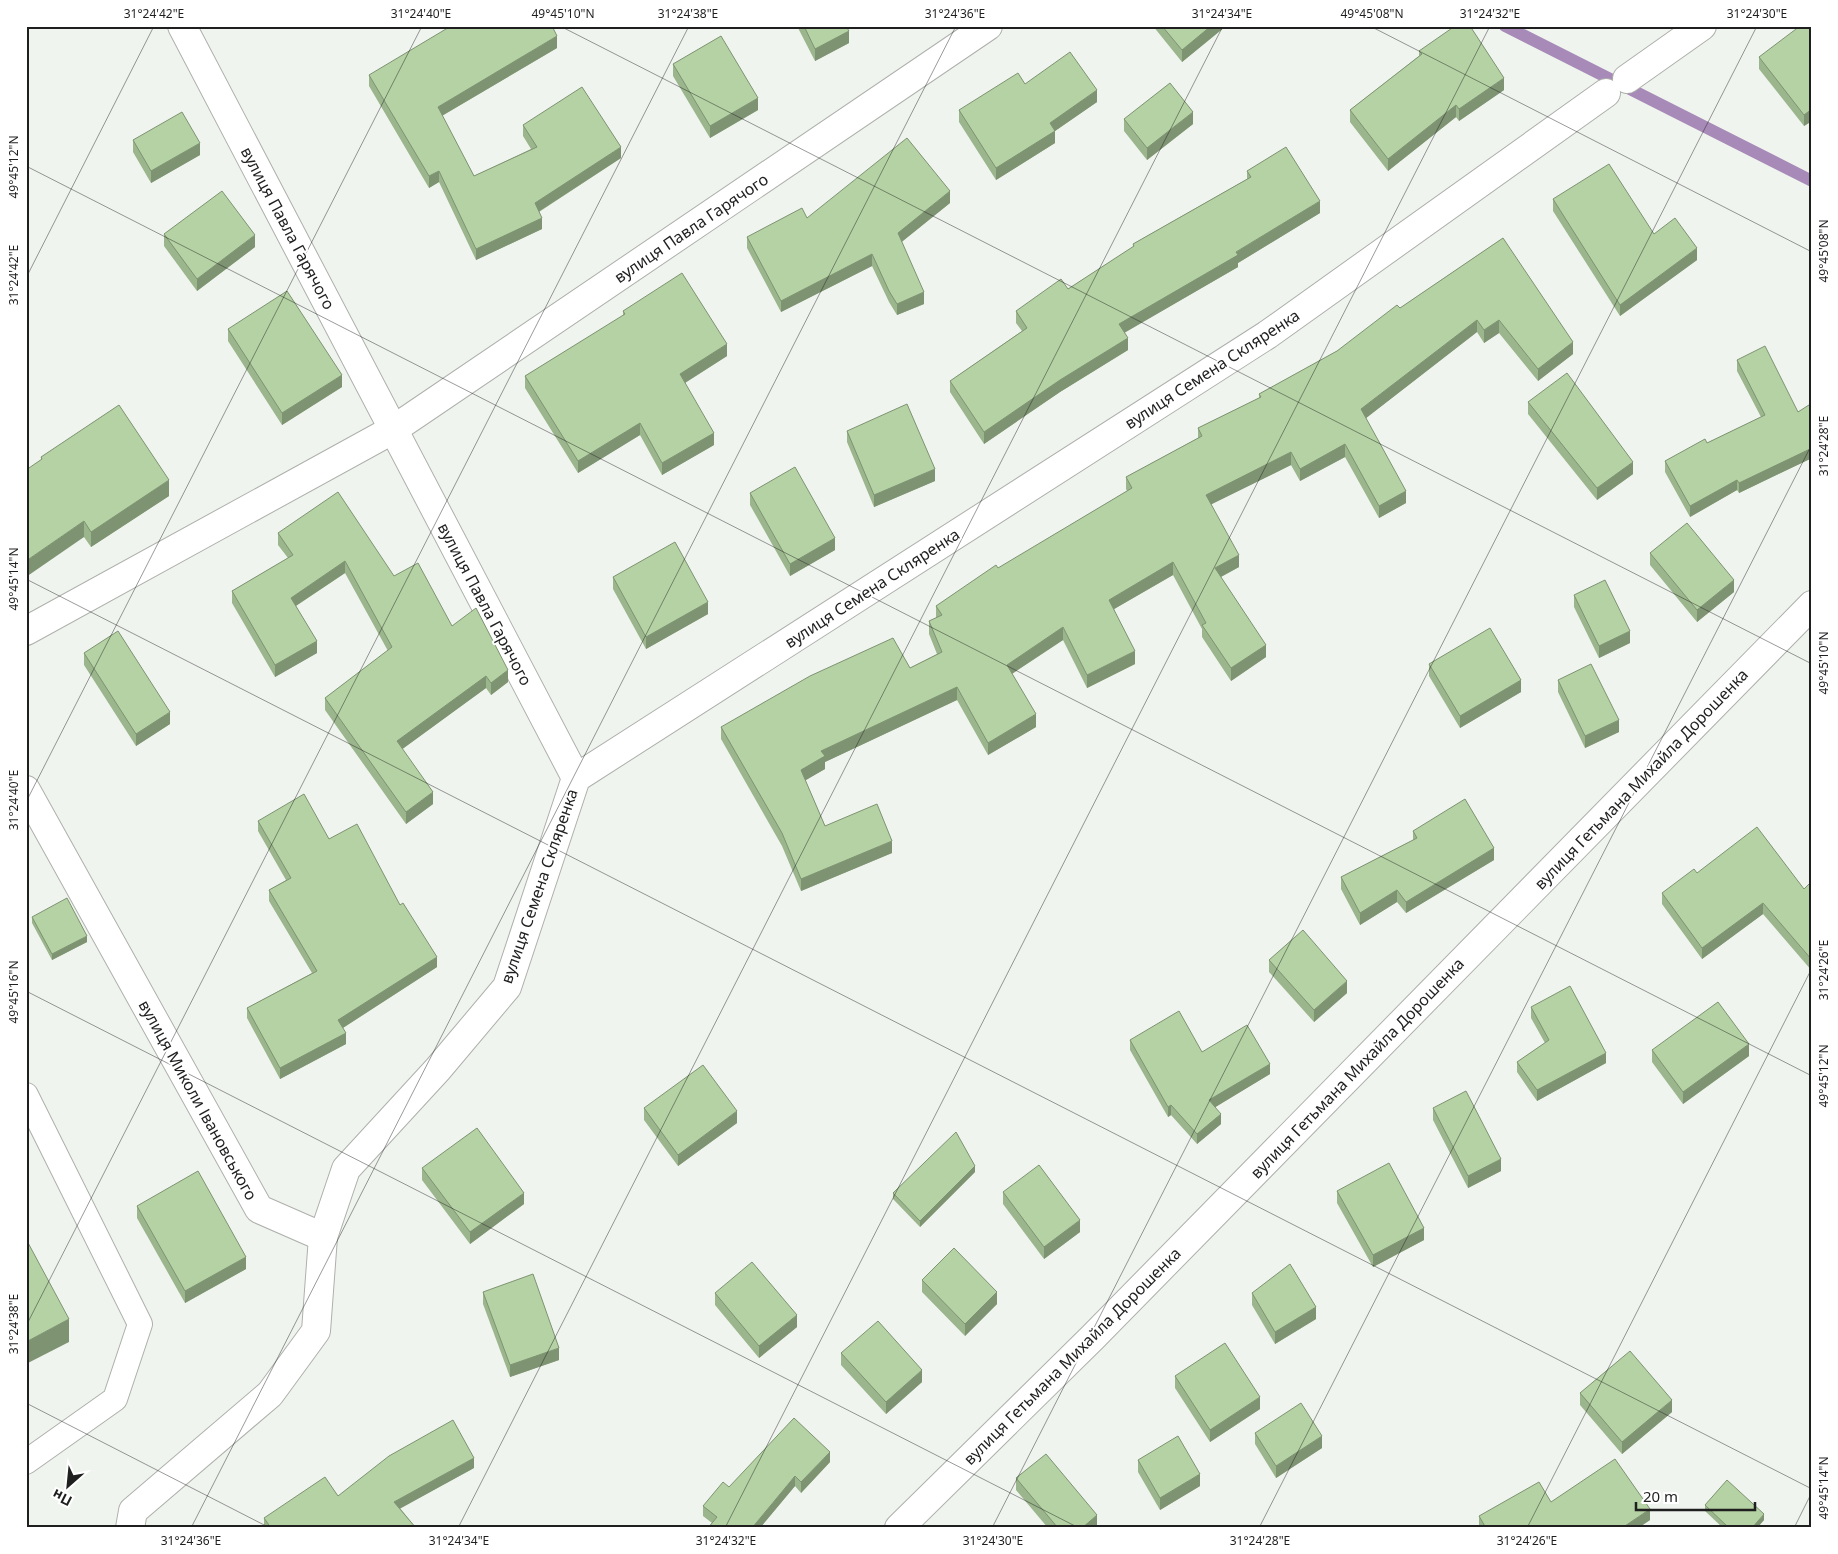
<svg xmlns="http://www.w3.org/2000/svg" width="1838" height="1554" font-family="'Noto Sans',sans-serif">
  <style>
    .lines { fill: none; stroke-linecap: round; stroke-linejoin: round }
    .stream { stroke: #a78ab7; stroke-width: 12 }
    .service-casing { stroke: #adb0ab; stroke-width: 26 }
    .minor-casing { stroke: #adb0ab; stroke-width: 30 }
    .tertiary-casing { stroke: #adb0ab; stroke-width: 30 }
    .service { stroke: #fff; stroke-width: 24 }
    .minor { stroke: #fff; stroke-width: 28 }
    .tertiary { stroke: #fff; stroke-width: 28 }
    .wall { fill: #9bb58c }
    .shaded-wall { fill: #7e9372 }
    .building { fill: #b4d2a3; stroke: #7e9372 }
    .ticks { fill: none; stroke: #1e1f1e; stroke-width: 1; stroke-opacity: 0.45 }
    .labels { text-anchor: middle; stroke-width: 4; stroke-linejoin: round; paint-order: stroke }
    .street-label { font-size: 16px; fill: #1e1f1e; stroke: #fff }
    .neatline { fill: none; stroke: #1e1f1e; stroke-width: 2 }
    .ticks-label { font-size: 12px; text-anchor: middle; fill: #1e1f1e }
  </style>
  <rect width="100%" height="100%" fill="#f0f4ef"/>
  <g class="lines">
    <path class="stream" d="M1505,26l307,155"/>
    <g class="service-casing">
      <path id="service" d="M26,1095l114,229 -25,75 -89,63"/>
    </g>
    <g class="minor-casing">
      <g id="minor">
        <path d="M182,26l394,752"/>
        <path d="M1627,79l75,-53"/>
        <path d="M26,631l368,-202 594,-403"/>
        <path d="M26,790l233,419 64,28"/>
        <path d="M130,1528l3,-17 137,-117 46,-63 7,-94 23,-68 92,-100 69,-82 69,-209 691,-443 339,-242"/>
      </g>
    </g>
    <g class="tertiary-casing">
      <path id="tertiary" d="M899,1528l194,-191 719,-732"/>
    </g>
    <use href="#service" class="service"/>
    <use href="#minor" class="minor"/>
    <use href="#tertiary" class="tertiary"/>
  </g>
  <g class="wall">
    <path d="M797,26h49l3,17 -34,18z"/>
    <path d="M1153,26h73l-44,36z"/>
    <path d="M1812,26v95l-8,5 -45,-57v-12z"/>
    <path d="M557,48l-115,68 32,60 57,-27 -8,-13v-11l98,33 -82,54 3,17 -66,31 -37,-78 -10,6 -60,-102v-11z"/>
    <path d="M1419,51l85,39 -45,31 -3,-4 -68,54 -38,-49v-12l69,-54z"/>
    <path d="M673,64l85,46 -48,28 -37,-62z"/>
    <path d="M1025,84l72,18 -42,29v12l-59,37 -37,-58v-12z"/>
    <path d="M1124,119l69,5 -46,36 -23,-29z"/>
    <path d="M133,140l67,15 -49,28 -18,-31z"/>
    <path d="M1247,171l73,42 -82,50v4l-113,65 3,18 -68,42 -76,52 -34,-52v-11l72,-50 -6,-8v-12l52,-22 65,-42v-3l114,-65z"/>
    <path d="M1553,199l144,61 -77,56 -67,-105z"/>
    <path d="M950,203l-49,39 23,62 -27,11 -8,-13 -17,-36 -91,46 -34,-64v-11l60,-19z"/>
    <path d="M164,234l91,13 -58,44 -33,-45z"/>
    <path d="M1503,238l70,116 -35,27 -39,-48 -15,10 -7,-11 -111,86 40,85 -27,15 -34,-61 -45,24 -9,-16 -80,39 28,63 -18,10 45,80 -35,24 -29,-44v-8l-29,-54 -59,34 21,55 -48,24 -24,-48 -51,34 24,53 -48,28 -31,-55 -132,62v7l-20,11 20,46 67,27 -91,38 -19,-45 -61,-107v-12l189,-59 27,-14 -8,-20v-13l7,-3v-12l191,-115 -1,-2v-12l72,-39v-10l61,-30v-4l78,-43z"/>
    <path d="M623,311l104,45 -42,27 29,62 -52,30 -22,-40 -62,38 -53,-85v-12l98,-60z"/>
    <path d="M228,329l114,58 -60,38 -54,-84z"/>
    <path d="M1737,360l61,52 14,-9v59l-2,-3 -71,34 -2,-3 -47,27 -25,-45v-11l42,-18 54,-26 -24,-46z"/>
    <path d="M1528,402l105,72 -36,26 -69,-86z"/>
    <path d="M847,431l88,50 -61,26 -27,-65z"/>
    <path d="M41,457l128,39 -78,51 -7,-10 -43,-77z"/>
    <path d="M750,493l85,57 -45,26 -40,-71z"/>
    <path d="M278,533l116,43 58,50 56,56 -17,13 -5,-7 -84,61 31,55 -27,20 -81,-114v-12l63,-47 -43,-78 -49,33 21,47 -42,24 -43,-74v-12l56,-33 -10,-13z"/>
    <path d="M1650,553l84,39 -37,30 -47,-57z"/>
    <path d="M613,577l95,37 -62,35 -33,-60z"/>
    <path d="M1574,595l56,48 -31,15 -25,-51z"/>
    <path d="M84,653l86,71 -34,22 -52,-81z"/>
    <path d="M1429,664l92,28 -61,36 -31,-52z"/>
    <path d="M1558,680l61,52 -34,16 -27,-56z"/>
    <path d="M258,821l71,18 71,66 37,62 -94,61 3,16 -66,35 -33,-61v-10l65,-35 -43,-72v-11l17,-10 -28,-49z"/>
    <path d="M1413,831l81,29 -88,53 -9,-11 -37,23 -19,-36v-12l72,-37z"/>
    <path d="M1697,873l107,16 8,-2v84l-49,-57 -61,45 -40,-55v-11z"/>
    <path d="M32,917l55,25 -35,18 -20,-37z"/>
    <path d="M1269,960l78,33 -33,29 -45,-50z"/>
    <path d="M1531,1007l75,56 -69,38 -20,-29v-10l28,-19 -14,-25z"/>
    <path d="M1130,1040l72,12 68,22 -55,33 6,17 -24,20 -26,-29 -3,2 -38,-67z"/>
    <path d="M1652,1050l97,6 -66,48 -31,-42z"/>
    <path d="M644,1108l93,15 -59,43 -34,-46z"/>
    <path d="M1433,1108l68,63 -33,17 -35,-68z"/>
    <path d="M422,1168l102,36 -54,40 -48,-64z"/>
    <path d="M975,1172l-55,55 -27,-28v-6z"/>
    <path d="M1337,1191l87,49 -51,27 -36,-64z"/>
    <path d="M1003,1192l77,40 -36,27 -41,-55z"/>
    <path d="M137,1206l109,63 -61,34 -48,-85z"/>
    <path d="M922,1280l75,24 -32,32 -43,-44z"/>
    <path d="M483,1292l76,68 -49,17 -27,-73z"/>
    <path d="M715,1293l82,34 -38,31 -44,-53z"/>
    <path d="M1252,1293l64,26 -41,25 -23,-39z"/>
    <path d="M841,1353l81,29 -36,32 -45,-49z"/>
    <path d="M1175,1376l85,33 -50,33 -35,-54z"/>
    <path d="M1580,1393l92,19 -50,42 -42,-49z"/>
    <path d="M1255,1433l67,15 -46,30 -21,-34z"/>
    <path d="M1138,1460l62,26 -40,24 -22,-38z"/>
    <path d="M830,1462l-29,31 -6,-7 -35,42h-52l4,-5 -9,-7v-10l26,-19z"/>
    <path d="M474,1468l-74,40 16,20h-152v-10l74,-22z"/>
    <path d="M1016,1478l81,49 -1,1h-48l-32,-38z"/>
    <path d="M1551,1502l99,18 -12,8h-159v-12z"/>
    <path d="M1705,1505l59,15 -7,8h-34l-18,-17z"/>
  </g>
  <g class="shaded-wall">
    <path d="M1211,26h15l-44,36v-12z"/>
    <path d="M849,31v12l-34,18v-12z"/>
    <path d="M557,36v12l-119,70v-11z"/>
    <path d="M1504,78v12l-45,31v-12z"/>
    <path d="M1097,90v12l-42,29v12l-59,37v-12l54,-45z"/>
    <path d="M758,98v12l-48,28v-12z"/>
    <path d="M1456,105v12l-68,54v-12z"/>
    <path d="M1812,109v12l-8,5v-11z"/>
    <path d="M1193,112v12l-46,36v-12z"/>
    <path d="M200,143v12l-49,28v-12z"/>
    <path d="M621,147v11l-86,56v-11z"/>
    <path d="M439,171v11l-10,6v-12z"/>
    <path d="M950,191v12l-52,42v-12z"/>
    <path d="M1320,201v12l-82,50v4l-119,69v-12z"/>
    <path d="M542,218v11l-66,31v-11z"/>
    <path d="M255,235v12l-58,44v-12z"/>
    <path d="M1697,248v12l-77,56v-11z"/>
    <path d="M872,254v12l-91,46v-11z"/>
    <path d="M924,292v12l-27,11v-11z"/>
    <path d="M1477,320v12l-116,90v-13z"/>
    <path d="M1499,320v13l-15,10v-13z"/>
    <path d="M1128,338v12l-68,42 -76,52v-12l76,-52z"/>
    <path d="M1573,342v12l-35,27v-12z"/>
    <path d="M727,344v12l-47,30v-12z"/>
    <path d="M342,375v12l-60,38v-12z"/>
    <path d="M640,423v12l-62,38v-12z"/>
    <path d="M714,433v12l-52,30v-12z"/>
    <path d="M1345,444v13l-45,24v-12z"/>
    <path d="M1810,449v10l-71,34v-10z"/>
    <path d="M1291,452v13l-85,42v-12z"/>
    <path d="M1633,462v12l-36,26v-12z"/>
    <path d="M935,469v12l-61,26v-12z"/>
    <path d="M169,480v16l-78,51v-15z"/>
    <path d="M1737,480v10l-47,27v-11z"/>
    <path d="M1406,491v12l-27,15v-12z"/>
    <path d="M84,521v16l-58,40v-16z"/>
    <path d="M835,538v12l-45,26v-12z"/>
    <path d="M1239,555v12l-24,13v-12z"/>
    <path d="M345,561v12l-54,36v-11z"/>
    <path d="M1173,562v13l-64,37v-12z"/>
    <path d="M1734,580v12l-37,30v-12z"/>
    <path d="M708,602v12l-62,35v-12z"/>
    <path d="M1063,627v13l-56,37v-12z"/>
    <path d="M1630,631v12l-31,15v-12z"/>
    <path d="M317,641v12l-42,24v-12z"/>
    <path d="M1266,645v12l-35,24v-13z"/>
    <path d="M1135,651v13l-48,24v-13z"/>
    <path d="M508,670v12l-17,13v-12z"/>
    <path d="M486,676v12l-89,65v-12z"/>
    <path d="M1521,680v12l-61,36v-12z"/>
    <path d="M957,687v13l-132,62v7l-24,14v-13l20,-19z"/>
    <path d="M170,712v12l-34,22v-12z"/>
    <path d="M1036,714v13l-48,28v-12z"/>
    <path d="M1619,720v12l-34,16v-12z"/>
    <path d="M433,792v12l-27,20v-12z"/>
    <path d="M892,841v12l-91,38v-12z"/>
    <path d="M1494,848v12l-88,53v-11z"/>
    <path d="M1397,890v12l-37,23v-12z"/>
    <path d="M1763,903v11l-61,45v-11z"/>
    <path d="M87,936v6l-35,18v-6z"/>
    <path d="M437,957v10l-99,64v-11z"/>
    <path d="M1347,981v12l-33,29v-12z"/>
    <path d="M346,1033v11l-66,35v-11z"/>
    <path d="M1749,1044v12l-66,48v-12z"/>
    <path d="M1606,1053v10l-69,38v-11z"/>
    <path d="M1270,1064v10l-61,37v-11z"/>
    <path d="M1171,1105v10l-3,2v-10z"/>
    <path d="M737,1111v12l-59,43v-11z"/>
    <path d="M1221,1114v10l-24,20v-10z"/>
    <path d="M1501,1159v12l-33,17v-12z"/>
    <path d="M975,1166v6l-55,55v-6z"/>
    <path d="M524,1193v11l-54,40v-12z"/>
    <path d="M1080,1220v12l-36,27v-12z"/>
    <path d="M1424,1228v12l-51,27v-12z"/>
    <path d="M246,1257v12l-61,34v-12z"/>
    <path d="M997,1292v12l-32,32v-12z"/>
    <path d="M1316,1307v12l-41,25v-12z"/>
    <path d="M797,1315v12l-38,31v-12z"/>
    <path d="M69,1319v23l-43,22v-22z"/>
    <path d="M559,1348v12l-49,17v-12z"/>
    <path d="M922,1370v12l-36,32v-12z"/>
    <path d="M1260,1397v12l-50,33v-12z"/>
    <path d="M1672,1400v12l-50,42v-12z"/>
    <path d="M1322,1436v12l-46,30v-12z"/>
    <path d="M830,1452v10l-29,31v-11z"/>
    <path d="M474,1458v10l-80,44v-10z"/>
    <path d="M1200,1474v12l-40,24v-12z"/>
    <path d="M795,1476v10l-35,42h-8z"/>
    <path d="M1650,1509v11l-12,8h-16z"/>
    <path d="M1764,1514v6l-7,8h-5z"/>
    <path d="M1097,1515v12l-1,1h-14z"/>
  </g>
  <g class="building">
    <path d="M451,26h101l5,10 -119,71 36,69 63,-29 -14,-22 59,-38 39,60 -86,56 7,15 -66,31 -37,-78 -10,5 -60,-101z"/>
    <path d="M804,26h42l3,5 -34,18z"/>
    <path d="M1162,26h49l-29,24z"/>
    <path d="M1455,26h15l34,52 -45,31 -3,-4 -68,54 -38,-49 72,-56 -3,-3z"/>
    <path d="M1800,26h12v83l-8,6 -45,-58z"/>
    <path d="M721,36l37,62 -48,28 -37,-62z"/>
    <path d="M1070,52l27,38 -47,33 5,8 -59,37 -37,-58 59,-37 7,11z"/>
    <path d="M1170,83l23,29 -46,36 -23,-29z"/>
    <path d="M182,112l18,31 -49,28 -18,-31z"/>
    <path d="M907,138l43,53 -52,42 26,59 -27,12 -8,-13 -17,-37 -91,47 -34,-64 55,-29 5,10z"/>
    <path d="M1286,147l34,54 -84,51 2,3 -119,69 9,14 -68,42 -76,52 -34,-51 77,-53 -11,-17 45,-32 7,10 66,-43 -1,-2 118,-67 -4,-6z"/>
    <path d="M1609,164l45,70 21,-16 22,30 -77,57 -67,-106z"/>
    <path d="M222,191l33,44 -58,44 -33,-45z"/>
    <path d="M1503,238l70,104 -35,27 -39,-49 -15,10 -7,-10 -116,89 45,82 -27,15 -34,-62 -45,25 -9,-17 -85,43 33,60 -24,13 51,77 -35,23 -29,-43 4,-2 -33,-61 -64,38 26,51 -48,24 -24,-48 -56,38 29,49 -48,29 -31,-56 -136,64 4,5 -24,14 24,56 52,-22 15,37 -91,38 -19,-46 -61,-106 89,-51 83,-38 17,30 32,-16 -13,-31 13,-6 -6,-9 60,-41 2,3 134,-80 -6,-11 76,-41 -4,-8 63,-31 -2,-3 78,-43 60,-46 3,3z"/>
    <path d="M682,273l45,71 -47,30 34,59 -52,30 -22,-40 -62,38 -53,-85 100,-62 -2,-3z"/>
    <path d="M287,291l55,84 -60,38 -54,-84z"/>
    <path d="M1765,346l33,66 14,-9v48l-2,-2 -71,34 -2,-3 -47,26 -25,-45 40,-22 2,4 58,-28 -28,-55z"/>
    <path d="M1567,373l66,89 -36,26 -69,-86z"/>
    <path d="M907,404l28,65 -61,26 -27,-64z"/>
    <path d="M119,405l50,75 -78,52 -7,-11 -58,40v-91l16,-11 -1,-2z"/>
    <path d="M795,467l40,71 -45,26 -40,-71z"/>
    <path d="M338,492l56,84 24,-13 34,63 24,-18 32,62 -17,13 -5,-7 -89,65 36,51 -27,20 -81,-114 67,-51 -47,-86 -54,37 26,43 -42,24 -43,-74 61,-36 -15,-22z"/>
    <path d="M1687,523l47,57 -37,30 -47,-57z"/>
    <path d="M675,542l33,60 -62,35 -33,-60z"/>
    <path d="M1605,580l25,51 -31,15 -25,-51z"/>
    <path d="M1490,628l31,52 -61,36 -31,-52z"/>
    <path d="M118,631l52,81 -34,22 -52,-81z"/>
    <path d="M1591,664l28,56 -34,16 -27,-56z"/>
    <path d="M304,794l25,45 28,-15 43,81 3,-2 34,54 -99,63 8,13 -66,35 -33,-60 70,-37 -48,-81 22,-12 -33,-57z"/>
    <path d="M1465,799l29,49 -88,54 -9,-12 -37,23 -19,-36 76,-39 -4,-7z"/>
    <path d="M1757,827l47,62 5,-5 3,3v73l-49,-57 -61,45 -40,-55 32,-24 3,4z"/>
    <path d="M67,898l20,38 -35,18 -20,-37z"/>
    <path d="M1303,930l44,51 -33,29 -45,-50z"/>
    <path d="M1570,986l36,67 -69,37 -20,-28 32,-22 -18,-33z"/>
    <path d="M1718,1002l31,42 -66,48 -31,-42z"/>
    <path d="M1179,1011l23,41 45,-27 23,39 -61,36 12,14 -24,20 -26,-29 -3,2 -38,-67z"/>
    <path d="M703,1065l34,46 -59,44 -34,-47z"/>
    <path d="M1466,1091l35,68 -33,17 -35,-68z"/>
    <path d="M477,1128l47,65 -54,39 -48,-64z"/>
    <path d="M956,1132l19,34 -55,55 -27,-28z"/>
    <path d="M1389,1163l35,65 -51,27 -36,-64z"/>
    <path d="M1039,1165l41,55 -36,27 -41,-55z"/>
    <path d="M198,1171l48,86 -61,34 -48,-85z"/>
    <path d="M26,1239l43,80 -43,23z"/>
    <path d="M954,1248l43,44 -32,32 -43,-44z"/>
    <path d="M752,1262l45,53 -38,31 -44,-53z"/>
    <path d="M1290,1264l26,43 -41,25 -23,-39z"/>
    <path d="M533,1274l26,74 -49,17 -27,-73z"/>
    <path d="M878,1321l44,49 -36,32 -45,-49z"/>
    <path d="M1225,1343l35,54 -50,33 -35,-54z"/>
    <path d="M1630,1351l42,49 -50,42 -42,-49z"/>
    <path d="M1301,1403l21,33 -46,30 -21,-33z"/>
    <path d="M794,1418l36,34 -29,30 -6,-6 -43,52h-44l9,-11 -14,-11 20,-24 6,5z"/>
    <path d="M453,1420l21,38 -80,44 22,26h-145l-7,-10 61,-41 13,19 51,-40z"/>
    <path d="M1178,1436l22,38 -40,24 -22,-38z"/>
    <path d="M1046,1454l51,61 -15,13h-24l-42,-50z"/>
    <path d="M1615,1459l35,50 -28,19h-136l-7,-12 60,-34 12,20z"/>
    <path d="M1727,1480l37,34 -12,14h-23l-24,-23z"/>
  </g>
  <path class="ticks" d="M560,26l1252,638M1370,26l442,226M26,166l1786,910M26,278l128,-252M26,579l1786,910M26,802l396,-776M26,991l1053,537M26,1326l663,-1300M26,1403l244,125M191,1528l765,-1502M458,1528l765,-1502M725,1528l765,-1502M992,1528l765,-1502M1259,1528l553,-1084M1527,1528l285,-560M1794,1528l18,-36"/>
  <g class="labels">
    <g class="street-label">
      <text transform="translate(288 228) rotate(62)" y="6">вулиця Павла Гарячого</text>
      <text transform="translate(691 228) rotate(-34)" y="6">вулиця Павла Гарячого</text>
      <text transform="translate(1212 369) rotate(-33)" y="6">вулиця Семена Скляренка</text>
      <text transform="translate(872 588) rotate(-33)" y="6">вулиця Семена Скляренка</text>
      <text transform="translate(485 604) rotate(62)" y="6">вулиця Павла Гарячого</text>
      <text transform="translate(1641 779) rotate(-46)" y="6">вулиця Гетьмана Михайла Дорошенка</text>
      <text transform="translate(539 886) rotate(-71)" y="6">вулиця Семена Скляренка</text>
      <text transform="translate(1357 1068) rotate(-46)" y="6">вулиця Гетьмана Михайла Дорошенка</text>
      <text transform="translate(198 1100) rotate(61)" y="6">вулиця Миколи Івановського</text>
      <text transform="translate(1072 1356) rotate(-45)" y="6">вулиця Гетьмана Михайла Дорошенка</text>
    </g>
  </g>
  <rect width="1838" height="1554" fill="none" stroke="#ffffff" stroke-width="55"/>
  <g transform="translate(68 1486) rotate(207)" stroke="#ffffff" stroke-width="4" paint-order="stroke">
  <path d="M0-4L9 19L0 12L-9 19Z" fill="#1e1f1e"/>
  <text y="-8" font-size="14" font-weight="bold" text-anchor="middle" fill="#1e1f1e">Пн</text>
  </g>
  <path d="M1636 1502v8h119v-8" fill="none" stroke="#1e1f1e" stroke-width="2.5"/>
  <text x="1643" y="1502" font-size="15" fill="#1e1f1e" stroke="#ffffff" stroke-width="4" paint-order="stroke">20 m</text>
  <rect x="28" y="28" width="1782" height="1498" class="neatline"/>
  <g class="ticks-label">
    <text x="154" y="18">31°24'42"E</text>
    <text x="421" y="18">31°24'40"E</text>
    <text x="563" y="18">49°45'10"N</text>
    <text x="688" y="18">31°24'38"E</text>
    <text x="955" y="18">31°24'36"E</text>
    <text x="1222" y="18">31°24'34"E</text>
    <text x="1372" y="18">49°45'08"N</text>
    <text x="1490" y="18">31°24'32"E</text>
    <text x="1757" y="18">31°24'30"E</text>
    <text transform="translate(14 167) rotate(-90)" y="4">49°45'12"N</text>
    <text transform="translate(1824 251) rotate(-90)" y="4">49°45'08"N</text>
    <text transform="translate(14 275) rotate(-90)" y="4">31°24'42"E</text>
    <text transform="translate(1824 446) rotate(-90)" y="4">31°24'28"E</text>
    <text transform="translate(14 579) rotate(-90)" y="4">49°45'14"N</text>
    <text transform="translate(1824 663) rotate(-90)" y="4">49°45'10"N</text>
    <text transform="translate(14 800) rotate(-90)" y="4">31°24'40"E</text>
    <text transform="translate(1824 970) rotate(-90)" y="4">31°24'26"E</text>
    <text transform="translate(14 992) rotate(-90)" y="4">49°45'16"N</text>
    <text transform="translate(1824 1076) rotate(-90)" y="4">49°45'12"N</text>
    <text transform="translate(14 1324) rotate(-90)" y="4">31°24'38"E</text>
    <text transform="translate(1824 1488) rotate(-90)" y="4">49°45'14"N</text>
    <text x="191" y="1545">31°24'36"E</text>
    <text x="459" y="1545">31°24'34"E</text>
    <text x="726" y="1545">31°24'32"E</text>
    <text x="993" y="1545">31°24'30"E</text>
    <text x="1260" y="1545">31°24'28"E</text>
    <text x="1527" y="1545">31°24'26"E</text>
  </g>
</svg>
